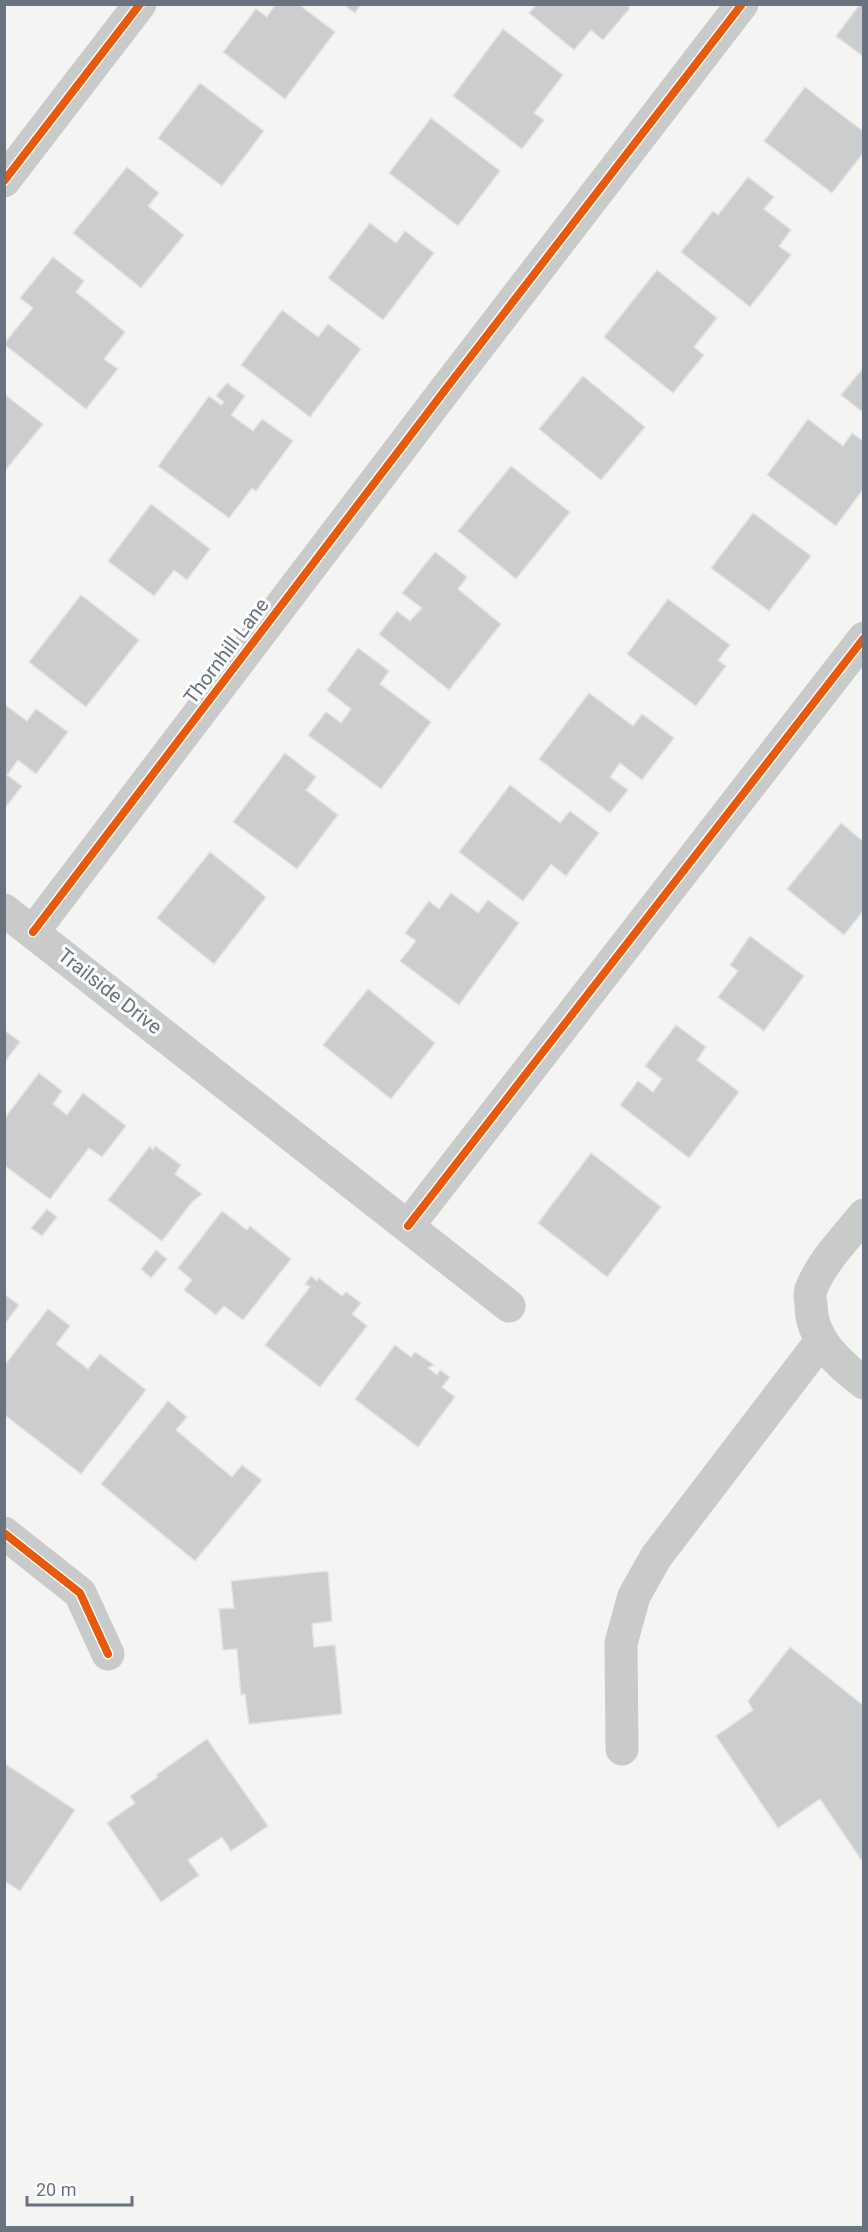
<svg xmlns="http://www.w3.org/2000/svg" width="868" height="2232" font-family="Roboto,sans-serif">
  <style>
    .building { fill: #cccdce; stroke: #e3e3e2; stroke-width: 1.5 }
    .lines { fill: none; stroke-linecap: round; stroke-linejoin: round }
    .minor { stroke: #c9caca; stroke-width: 33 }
    .cycleway-casing { stroke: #fff; stroke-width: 11 }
    .cycleway { stroke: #e8590c; stroke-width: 8 }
    .labels { text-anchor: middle; stroke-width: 6; stroke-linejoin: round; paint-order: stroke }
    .street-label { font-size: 20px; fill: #68737f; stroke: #fff }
  </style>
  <rect width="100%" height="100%" fill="#f4f4f3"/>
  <g class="building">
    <path d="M276,4h22l37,28 -50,67 -62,-47 33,-43 11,8z"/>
    <path d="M343,4h18l-6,9z"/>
    <path d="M537,4h89l4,4 -27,32 -12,-10 -17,20 -45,-37z"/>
    <path d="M860,4h4v53l-28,-21z"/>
    <path d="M503,29l60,46 -29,38 10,7 -22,29 -69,-53z"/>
    <path d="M200,83l64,48 -42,55 -64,-48z"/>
    <path d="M805,87l59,45v20l-32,41 -68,-52z"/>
    <path d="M431,118l69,53 -42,55 -69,-53z"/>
    <path d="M127,167l32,26 -11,13 36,29 -43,53 -68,-55z"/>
    <path d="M748,177l26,20 -10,12 27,21 -12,16 12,9 -41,52 -69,-55 32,-41 5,4z"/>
    <path d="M370,223l26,20 9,-12 29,22 -51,67 -55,-42z"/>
    <path d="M53,257l31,24 -8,11 49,40 -21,27 14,10 -32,40 -82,-65 29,-36 -13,-10z"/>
    <path d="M657,270l60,48 -23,29 10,8 -31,38 -69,-56z"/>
    <path d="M282,310l36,27 10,-13 33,25 -51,68 -69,-52z"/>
    <path d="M864,367v46l-23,-18z"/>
    <path d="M583,376l62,51 -44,53 -62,-51z"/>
    <path d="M227,383l18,13 -14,19 22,16 9,-12 31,22 -37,50 -4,-3 -23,30 -71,-52 51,-70 12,9 3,-3 -8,-6z"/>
    <path d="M4,394l39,30 -39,48z"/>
    <path d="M808,419l35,27 9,-13 12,9v46l-28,38 -69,-51z"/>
    <path d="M511,466l59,46 -54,67 -58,-48z"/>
    <path d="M151,504l59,45 -23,31 -13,-10 -20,26 -46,-35z"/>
    <path d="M753,513l58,43 -42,55 -58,-43z"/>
    <path d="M435,552l32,25 -9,12 43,35 -52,66 -70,-56 18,-23 13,10 12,-13 -20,-15z"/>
    <path d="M81,595l58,45 -53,67 -57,-45z"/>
    <path d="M668,599l62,46 -12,15 8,6 -30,40 -69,-52z"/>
    <path d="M358,648l31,23 -9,13 51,38 -50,67 -73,-54 18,-23 15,11 10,-14 -24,-19z"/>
    <path d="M589,693l44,33 9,-12 32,24 -32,42 -22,-17 -10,14 18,13 -18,23 -71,-54z"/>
    <path d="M4,704l23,17 9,-12 32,23 -32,42 -18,-14 -11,15 15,11 -17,22z"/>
    <path d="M285,753l31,24 -10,13 32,25 -41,54 -64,-47z"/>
    <path d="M510,785l50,38 10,-12 29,22 -33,43 -15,-12 -28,37 -64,-49z"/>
    <path d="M841,823l23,19v68l-20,25 -57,-46z"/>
    <path d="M210,852l56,45 -52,67 -57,-46z"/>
    <path d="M451,893l27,20 10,-13 31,23 -60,82 -59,-44 16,-20 -11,-8 24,-32 10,8z"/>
    <path d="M750,936l54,40 -40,55 -46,-34 20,-26 -8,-6z"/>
    <path d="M368,989l67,54 -44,56 -68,-54z"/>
    <path d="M676,1025l30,22 -9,13 42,32 -50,66 -69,-53 18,-24 15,11 9,-13 -17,-13z"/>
    <path d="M4,1030l16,12 -16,21z"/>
    <path d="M39,1073l23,18 -9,13 14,11 16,-22 43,33 -24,31 -13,-9 -39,51 -46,-34v-46z"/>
    <path d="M150,1146l3,4 2,-4 26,19 -6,9 27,20 -10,8 -30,39 -54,-41z"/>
    <path d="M591,1153l70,54 -54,70 -69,-54z"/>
    <path d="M47,1209l10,8 -15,19 -11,-8z"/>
    <path d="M222,1211l25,19 3,-4 41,33 -48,61 -19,-14 -8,9 -32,-25 8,-10 -14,-12z"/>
    <path d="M156,1250l11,9 -16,19 -10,-9z"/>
    <path d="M311,1276l6,5 2,-3 23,18 4,-4 15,11 -9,11 15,12 -47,61 -55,-42 45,-58 -5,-3z"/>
    <path d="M4,1294l15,11 -15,20z"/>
    <path d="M48,1309l22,17 -14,18 32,25 12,-15 46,36 -65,84 -75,-58 -2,1v-51z"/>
    <path d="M395,1345l16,12 4,-5 19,13 -6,3 9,7 3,-5 10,7 -8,10 13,10 -37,50 -63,-48z"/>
    <path d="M168,1401l19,16 -11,13 27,23 29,24 10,-12 20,15 -67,81 -94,-77z"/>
    <path d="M328,1571l4,50 -20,3 2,23 21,-2 7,69 -93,10 -4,-30 -4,1 -4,-46 -14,1 -4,-41 15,-1 -3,-27z"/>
    <path d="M790,1647l74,59v158l-44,-65 -42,29 -62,-92 37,-26 -5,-9z"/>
    <path d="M207,1739l61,87 -37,25 -9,-14 -34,23 11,15 -38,27 -54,-79 28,-20 -5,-7 28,-19 -2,-2z"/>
    <path d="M4,1763l71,47 -55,81 -16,-10z"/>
  </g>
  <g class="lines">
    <g class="minor">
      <path d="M4,181l136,-177"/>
      <path d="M4,910l505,396"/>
      <path d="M33,932l412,-542 297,-386"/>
      <path d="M864,1215c-18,23 -41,45 -52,72 -3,5 -2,12 -1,18 0,34 27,58 53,78"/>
      <path d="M408,1226l456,-588"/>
      <path d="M4,1533l76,60 28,61"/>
      <path d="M622,1749l-1,-106 13,-47 22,-39 165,-216"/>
    </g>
    <g class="cycleway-casing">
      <g id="cycleway">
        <path d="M4,181l136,-177"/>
        <path d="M33,932l412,-542 297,-386"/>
        <path d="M408,1226l456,-588"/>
        <path d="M4,1533l76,60 28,61"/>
      </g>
    </g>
    <use href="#cycleway" class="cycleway"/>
  </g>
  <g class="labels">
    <g class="street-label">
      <text transform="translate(226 651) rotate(-53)" y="7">Thornhill Lane</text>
      <text transform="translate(110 991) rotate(38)" y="7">Trailside Drive</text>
    </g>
  </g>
  <rect width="868" height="2232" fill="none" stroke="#68737f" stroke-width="12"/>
  <path d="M27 2196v9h105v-9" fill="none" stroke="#68737f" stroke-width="3"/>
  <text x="36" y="2196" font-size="18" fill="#68737f" stroke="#ffffff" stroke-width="4.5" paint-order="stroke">20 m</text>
</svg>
